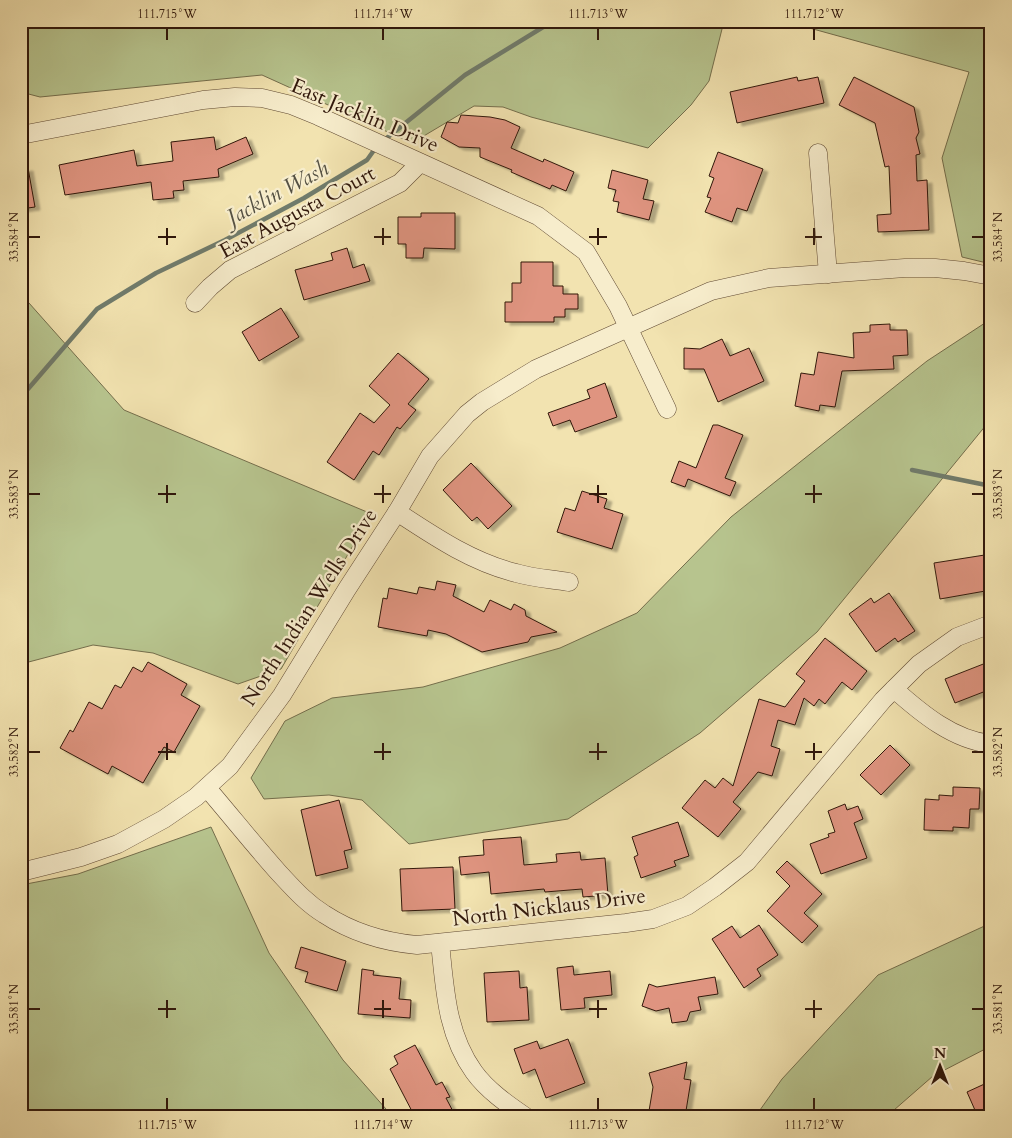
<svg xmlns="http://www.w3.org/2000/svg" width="1012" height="1138" font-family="Cardo,serif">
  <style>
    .green { fill: #b7c48e; stroke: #746e4c }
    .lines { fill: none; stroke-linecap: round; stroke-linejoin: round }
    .stream { stroke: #707b6b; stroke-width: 4.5 }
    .building { fill: #df9480; stroke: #30170b; filter: url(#shadow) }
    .minor-casing { stroke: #604a34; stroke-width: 19 }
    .minor { stroke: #f7edcc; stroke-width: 18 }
    .ticks { fill: none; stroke: #30170b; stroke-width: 2 }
    .labels { text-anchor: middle; stroke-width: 4.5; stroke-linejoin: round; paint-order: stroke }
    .street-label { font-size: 21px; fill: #30170b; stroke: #f7edcc }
    .water-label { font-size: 22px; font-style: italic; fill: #555143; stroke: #f7edcc }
    .neatline { fill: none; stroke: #30170b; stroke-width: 2 }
    .ticks-label { font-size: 12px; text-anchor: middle; fill: #30170b }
  </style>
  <defs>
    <filter id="shadow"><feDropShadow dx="5" dy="3" stdDeviation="1" flood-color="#0004"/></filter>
  </defs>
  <rect width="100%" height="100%" fill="#f2e3b0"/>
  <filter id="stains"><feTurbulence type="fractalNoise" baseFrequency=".004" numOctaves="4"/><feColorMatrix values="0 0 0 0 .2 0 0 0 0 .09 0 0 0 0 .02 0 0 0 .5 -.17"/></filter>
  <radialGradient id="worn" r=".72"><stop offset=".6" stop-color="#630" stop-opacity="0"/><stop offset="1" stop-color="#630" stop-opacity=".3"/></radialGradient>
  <g class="green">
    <path d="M21,21h703l-15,60 -18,24 -43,43 -117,-31 -28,-10 -29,-1 -62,37 -150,-68 -222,22 -19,-5z"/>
    <path d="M784,21h207v243l-29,-7 -20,-99 27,-86z"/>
    <path d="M21,294l103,116 243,102 -13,32 -73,125 -43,15 -85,-31 -60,-8 -72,19z"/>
    <path d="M991,319v100l-174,213 -117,101 -132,86 -159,25 -47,-44 -33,-5 -65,4 -13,-21 34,-57 47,-23 91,-11 137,-39 77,-35 94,-96 196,-156z"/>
    <path d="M211,827l58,126 74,107 50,57h-372v-232l57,-11z"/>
    <path d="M991,923v123l-58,30 -47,41h-131l27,-38 96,-104z"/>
  </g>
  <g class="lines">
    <g class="stream">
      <path d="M383,141l82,-66 88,-54"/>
      <path d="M21,387l7,2 69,-80 59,-36 69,-33 79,-42 63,-38 10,-14"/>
      <path d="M912,470l79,16"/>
    </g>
  </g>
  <g class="building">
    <path d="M797,77l1,4 20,-4 6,26 -87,20 -7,-31z"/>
    <path d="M854,77l60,30 5,25 -3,6 4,16 -4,1 1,26 10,-1 2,50 -51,2 -1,-17 14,-1 -2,-48 -4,1 -10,-44 -36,-18z"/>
    <path d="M461,115l29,2 15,3 15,7 -9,21 32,14 1,-3 30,13 -8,19 -14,-6 -2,4 -39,-17 1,-2 -32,-13v-9l-21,-1 -18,-10 6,-15 11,1z"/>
    <path d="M214,137l2,13 30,-13 7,17 -35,15 1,8 -36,4 1,9 -11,1 1,7 -21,2 -2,-18 -86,13 -6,-30 75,-15 3,16 36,-5 -2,-19z"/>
    <path d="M718,152l45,17 -16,42 -10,-3 -5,14 -27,-10 6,-14 -4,-1 7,-19 -5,-2z"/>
    <path d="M28,168l7,39 -14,2v-40z"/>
    <path d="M612,170l36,10 -5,19 11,2 -5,19 -32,-8 2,-10 -6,-1 3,-11 -8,-2z"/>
    <path d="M421,213h34v36l-31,-1 -1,10h-17v-14h-8v-27h23z"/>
    <path d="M347,248l6,20 11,-4 6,17 -66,19 -9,-30 38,-10 -2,-7z"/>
    <path d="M521,262h32v24h10v8h15v15h-13v8h-11v5h-49v-20h7v-19h9z"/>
    <path d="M281,308l18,29 -40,24 -17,-29z"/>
    <path d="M890,324v6h17l1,25 -15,1 1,13 -52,2 -7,36 -15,-2 -1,6 -24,-5 6,-33 13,2 4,-23 36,6 -1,-25 17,-1v-7z"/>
    <path d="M722,339l8,17 19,-8 15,33 -46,21 -14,-33h-20v-21l16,1z"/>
    <path d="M398,353l31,26 -21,25 8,6 -16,19 -3,-2 -18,28 -6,-4 -19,29 -27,-18 33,-49 14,10 16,-18 -21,-19z"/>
    <path d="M605,383l12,34 -42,15 -5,-12 -17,6 -5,-13 42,-15 -3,-8z"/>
    <path d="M713,425h5l25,10 -18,43 11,4 -6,14 -42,-17 -3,8 -14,-5 8,-21 17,7z"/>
    <path d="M471,463l41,43 -24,23 -11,-12 -5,4 -29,-31z"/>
    <path d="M582,491l25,8 -3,9 19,6 -11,35 -55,-17 8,-24 10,3z"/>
    <path d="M991,554v36l-51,9 -6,-36z"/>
    <path d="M437,581l19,4 -3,11 31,16 6,-12 21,10 3,-6 11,6 1,6 31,16 -26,5 -3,5 -46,10 -36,-18 -18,-4 -1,6 -49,-9 5,-29 4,1 2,-11 28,6 2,-7 16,3z"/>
    <path d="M889,593l26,38 -17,11 -3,-4 -19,14 -27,-38 22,-16 3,5z"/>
    <path d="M825,638l42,33 -15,19 -10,-8 -17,22 -6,-5 -5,7 -10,-8 -9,27 -17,-5 -7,26 9,3 -8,27 -14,-4 -25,30 8,7 -23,28 -36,-29 23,-28 10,8 8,-10 10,8 26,-87 26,8 20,-26 -9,-7z"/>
    <path d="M991,661v28l-36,14 -10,-24z"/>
    <path d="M148,662l39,22 -6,11 19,11 -26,46 -10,-5 -21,36 -31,-17 -4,8 -48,-26 10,-18 3,2 16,-30 13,7 13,-24 6,3 12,-21 9,5z"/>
    <path d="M890,745l20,20 -29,30 -21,-20z"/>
    <path d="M953,787l27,1 -1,21h-9l-1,19 -16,-1v4l-29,-1 1,-31 14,1v-5l14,1z"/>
    <path d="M339,800l13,49 -8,2 4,17 -32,8 -15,-66z"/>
    <path d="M845,804l2,6 11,-4 5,13 -9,4 13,35 -46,16 -11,-30 19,-7 -1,-3 7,-2 -7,-21z"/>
    <path d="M678,822l11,34 -15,5 2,5 -35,12 -7,-21 4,-2 -6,-18z"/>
    <path d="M521,837l3,28 33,-3 -1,-8 24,-2 1,8 24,-2 3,37 -25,2 -1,-8 -37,3 -1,-3 -53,5 -2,-22 -28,3 -2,-18 25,-2 -1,-15z"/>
    <path d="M787,861l35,33 -18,19 14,13 -16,17 -35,-32 23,-25 -14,-14z"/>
    <path d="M453,867l2,42 -53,2 -2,-42z"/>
    <path d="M759,925l19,30 -21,14 4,7 -17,12 -32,-49 20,-13 8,12z"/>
    <path d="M301,947l45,14 -9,30 -32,-9 3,-10 -13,-4z"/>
    <path d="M573,966l1,9 36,-4 2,24 -28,3 1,10 -24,2 -4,-42z"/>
    <path d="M362,969l12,2 -1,4 28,3 -2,21 12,1 -1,18 -52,-4z"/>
    <path d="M519,971l1,17 7,-1 2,33 -42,2 -3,-49z"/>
    <path d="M715,977l3,17 -20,3 3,13 -11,2 -3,9 -15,2 -3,-15 -13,3 -14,-5 7,-22 8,3z"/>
    <path d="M568,1039l17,44 -39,15 -11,-29 -12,5 -9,-25 23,-8 3,8z"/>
    <path d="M415,1045l21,40 6,-3 8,15 -4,1 10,19h-41l-25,-48 8,-5 -4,-8z"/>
    <path d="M687,1062l-3,17 7,1 -6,37h-37l5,-30 -4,-14z"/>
    <path d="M991,1081v36h-13l-11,-25z"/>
  </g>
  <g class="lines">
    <g class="minor-casing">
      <g id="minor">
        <path d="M21,135l182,-35 32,-3 27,1 29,7 27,11 220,100 48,36 32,54 49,103"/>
        <path d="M818,153l10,121"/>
        <path d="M195,303l15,-16 20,-17 170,-87 20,-20"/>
        <path d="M397,512c38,25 75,50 119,61 17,5 35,6 53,9"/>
        <path d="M894,689c27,24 59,51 97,55"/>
        <path d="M207,788c24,28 47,57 72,85 14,15 27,30 45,41 29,19 60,28 93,31l209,-22 27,-4 34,-13 28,-19 32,-25 136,-162 36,-36 38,-27 34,-13"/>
        <path d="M21,872l60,-15 37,-13 46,-25 32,-22 34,-31 52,-71 65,-106 50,-77 33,-56 37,-42 15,-12 54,-33 175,-78 58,-13 136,-10h30l29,3 27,5"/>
        <path d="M440,943c5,45 6,90 34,129 13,18 33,32 52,45"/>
      </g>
    </g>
    <use href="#minor" class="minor"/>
  </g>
  <path class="ticks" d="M167,28v12M383,28v12M598,28v12M814,28v12M167,228v17M383,228v17M598,228v17M814,228v17M28,237h12M158,237h18M374,237h17M589,237h18M805,237h17M972,237h12M167,485v18M383,485v18M598,485v18M814,485v18M28,494h12M158,494h18M374,494h17M589,494h18M805,494h17M972,494h12M167,743v17M383,743v17M598,743v17M814,743v17M28,752h12M158,752h18M374,752h17M589,752h18M805,752h17M972,752h12M167,1000v18M383,1000v18M598,1000v18M814,1000v18M28,1009h12M158,1009h18M374,1009h17M589,1009h18M805,1009h17M972,1009h12M167,1098v12M383,1098v12M598,1098v12M814,1098v12"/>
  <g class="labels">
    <g class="street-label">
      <text transform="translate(365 115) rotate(23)" y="7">East Jacklin Drive</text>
      <text transform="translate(297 212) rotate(-28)" y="7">East Augusta Court</text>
      <text transform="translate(309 607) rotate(-57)" y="7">North Indian Wells Drive</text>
      <text transform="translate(549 907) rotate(-7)" y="7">North Nicklaus Drive</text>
    </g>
    <g class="water-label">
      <text transform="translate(277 192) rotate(-28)" y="8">Jacklin Wash</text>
    </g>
  </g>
  <rect width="1012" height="1138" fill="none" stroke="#f2e3b0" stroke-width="55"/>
  <g transform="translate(940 1066)" stroke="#f7edcc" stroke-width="4" paint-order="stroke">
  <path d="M0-4L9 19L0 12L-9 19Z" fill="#30170b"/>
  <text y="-8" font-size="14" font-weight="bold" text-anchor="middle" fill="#30170b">N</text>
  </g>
  <rect x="28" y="28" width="956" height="1082" class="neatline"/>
  <g class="ticks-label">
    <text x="167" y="18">111.715°W</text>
    <text x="383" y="18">111.714°W</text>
    <text x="598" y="18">111.713°W</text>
    <text x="814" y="18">111.712°W</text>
    <text transform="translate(14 237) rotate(-90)" y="4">33.584°N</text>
    <text transform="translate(998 237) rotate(-90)" y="4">33.584°N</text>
    <text transform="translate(14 494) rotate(-90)" y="4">33.583°N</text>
    <text transform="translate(998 494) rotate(-90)" y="4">33.583°N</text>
    <text transform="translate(14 752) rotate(-90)" y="4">33.582°N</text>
    <text transform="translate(998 752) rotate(-90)" y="4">33.582°N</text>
    <text transform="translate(14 1009) rotate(-90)" y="4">33.581°N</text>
    <text transform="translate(998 1009) rotate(-90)" y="4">33.581°N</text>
    <text x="167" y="1129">111.715°W</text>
    <text x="383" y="1129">111.714°W</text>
    <text x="598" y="1129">111.713°W</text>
    <text x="814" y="1129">111.712°W</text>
  </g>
  <rect width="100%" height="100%" filter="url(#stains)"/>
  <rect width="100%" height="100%" fill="url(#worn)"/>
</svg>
